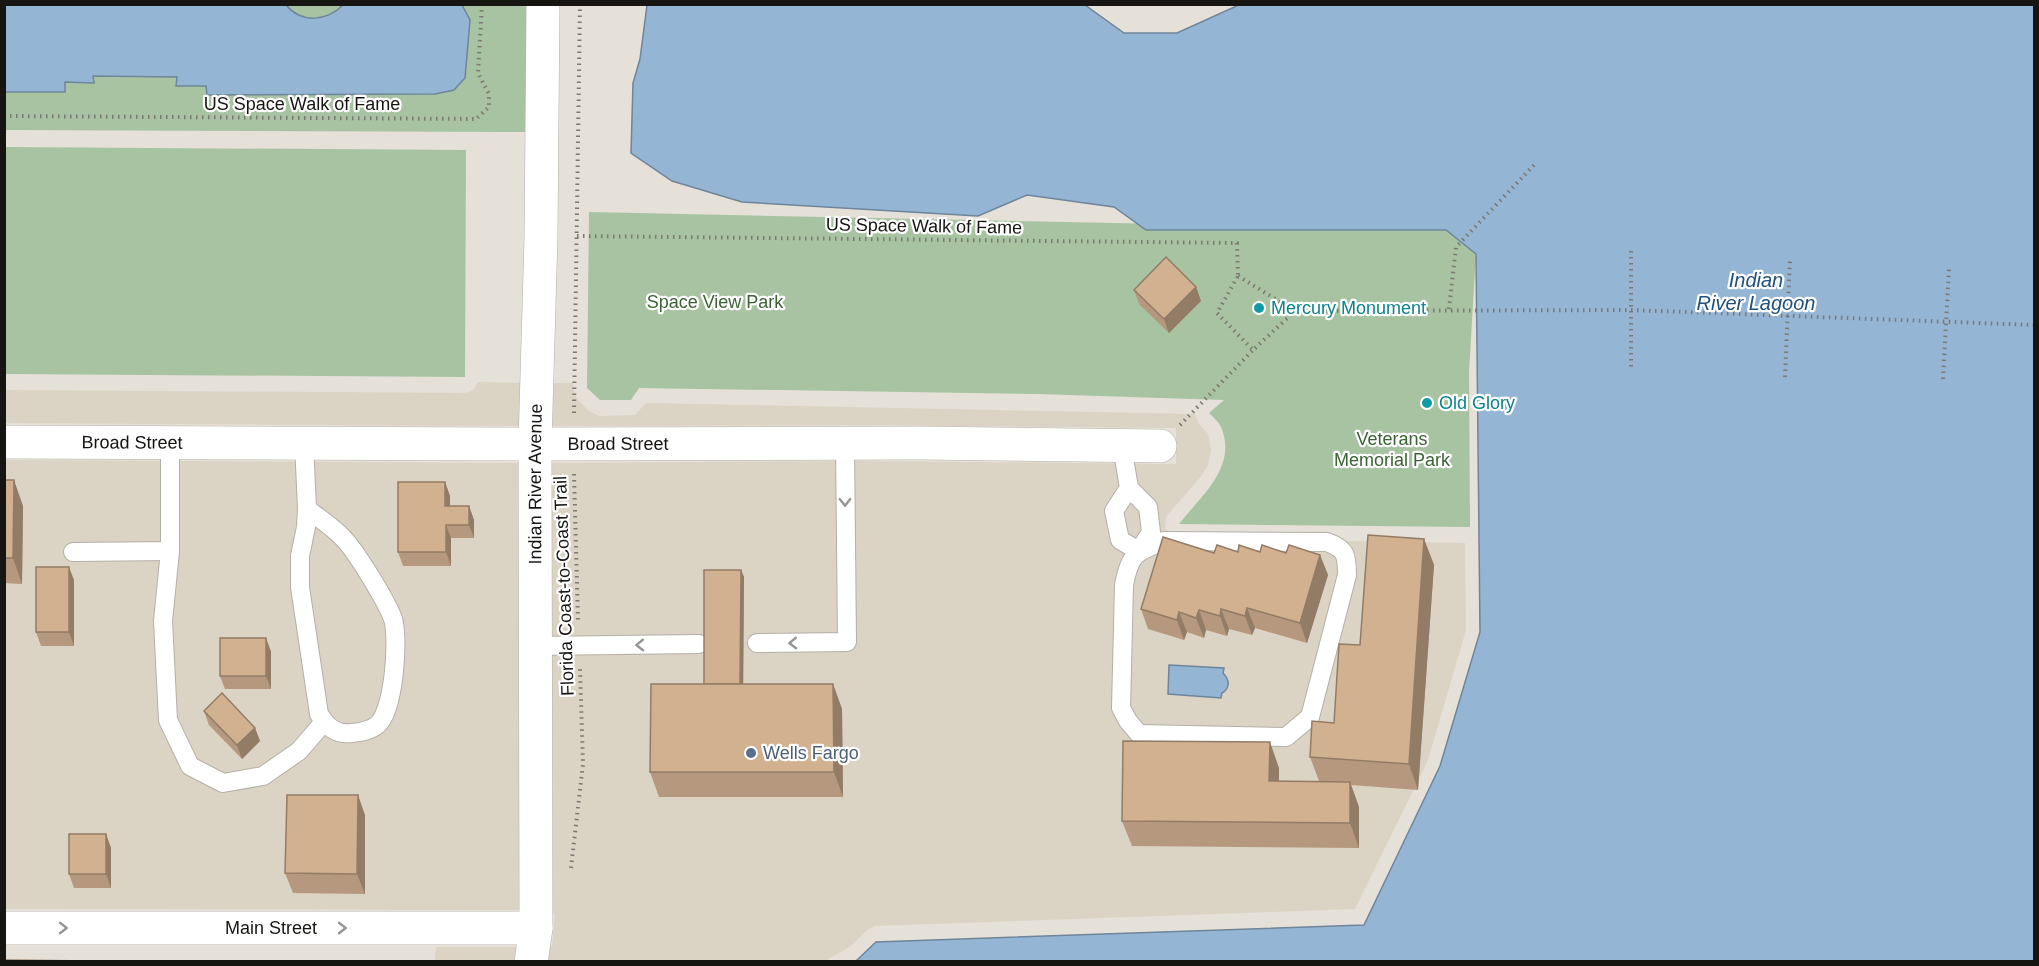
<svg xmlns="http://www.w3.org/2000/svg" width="2039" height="966" font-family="Arial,sans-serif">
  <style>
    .built { fill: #dbd3c4 }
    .green { fill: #a7c3a1 }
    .water { fill: #95b5d5; stroke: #6f859a; stroke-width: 1.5 }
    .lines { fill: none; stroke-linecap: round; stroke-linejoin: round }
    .service-casing { stroke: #b4b0a7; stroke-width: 20 }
    .minor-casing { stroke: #b4b0a7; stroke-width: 34 }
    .tertiary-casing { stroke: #b4b0a7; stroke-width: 34 }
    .path { stroke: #7c7873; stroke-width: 4; stroke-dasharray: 1.5 4.5; stroke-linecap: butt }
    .service { stroke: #fff; stroke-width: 18 }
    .minor { stroke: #fff; stroke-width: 33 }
    .tertiary { stroke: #fff; stroke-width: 33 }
    .wall { fill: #b5987d }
    .shaded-wall { fill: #937c66 }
    .building { fill: #d2b191; stroke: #937c66; stroke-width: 1.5 }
    .oneway { stroke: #979694 }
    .culture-dot { fill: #0f9aa8; stroke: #fff; stroke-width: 2 }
    .service-dot { fill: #5c6f8a; stroke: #fff; stroke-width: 2 }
    .labels { text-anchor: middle; stroke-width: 4.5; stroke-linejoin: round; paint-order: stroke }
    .street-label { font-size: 18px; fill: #171512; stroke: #fff }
    .park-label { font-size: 18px; fill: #3b6333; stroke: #fff }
    .culture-label { font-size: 18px; fill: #0d838f; stroke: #fff; text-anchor: start }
    .service-label { font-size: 18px; fill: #4e5e75; stroke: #fff; text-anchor: start }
    .water-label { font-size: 20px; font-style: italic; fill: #21507b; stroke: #fff }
  </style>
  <rect width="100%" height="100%" fill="#e5e0d8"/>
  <g class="built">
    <path d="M478,382l43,1 -1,43 -515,-3v-33l460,3 8,-3z"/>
    <path d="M553,383h20l1,10 4,7 12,12 10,4 35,-1 11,-12 549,11 4,10 9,10 3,16 -3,15 -6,10 -36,42 -1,11 9,10 291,5 1,87 -38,130 -73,149 -480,17 -8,4 -16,16 -26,15 -278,1 3,-15 2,-1 3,-32 -3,-1v-450l293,-2 331,3v-36l-331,-3 -293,1z"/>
    <path d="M5,460l514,3 1,447 -515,-1z"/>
    <path d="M436,947h81l-3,14 -79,1z"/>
  </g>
  <g class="green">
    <path d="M5,5h525v127l-525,-2z"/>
    <path d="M5,147l461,3 -1,227 -460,-3z"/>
    <path d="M589,212l857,18 30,24 -7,118 1,155 -291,-3c22,-28 59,-57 42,-97 -2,-5 -8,-10 -12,-14l15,-13 -186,-6 -399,-6 -8,12h-31l-13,-12z"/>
  </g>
  <g class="water">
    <path d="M132,4l154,1c16,19 41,16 57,0h119l8,15 -5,58 -11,12 -19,4 -228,1 -1,-9h-30l1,-9 -84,-1 1,7 -29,-1v10h-60v-87z"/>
    <path d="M1241,4l793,1v956h-1178l20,-19 488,-17 76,-159 40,-134 -4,-378 -30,-24h-300l-32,-23 -87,-12 -49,21 -236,-14 -70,-21 -41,-28 2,-70 7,-24 7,-54h438l39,28h53z"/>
    <path d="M1169,665l55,3 -1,5c6,6 8,15 -1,20l-1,5 -53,-4z"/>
  </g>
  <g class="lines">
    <g class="service-casing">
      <g id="service">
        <path d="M304,443l3,66 -1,18 -6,29v31l19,127c8,13 17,21 33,19 9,-1 18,-2 25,-8 17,-13 22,-86 16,-106 -6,-17 -37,-68 -50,-81 -10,-11 -24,-20 -36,-29"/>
        <path d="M1122,446l7,42 19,19 3,25 -12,19 -19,-11 -6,-29 15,-23"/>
        <path d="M1164,541l163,1c19,7 20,13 20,33l-37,142 -24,20 -147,-3 -11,-13 -7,-13 3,-123c6,-32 12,-33 40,-44z"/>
        <path d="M170,551l-7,70 5,99 22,46 33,17 40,-7 36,-25 25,-29"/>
        <path d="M73,552l97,-1v-108"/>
        <path d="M757,643l90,-1 -2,-199"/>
        <path d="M535,646l164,-2"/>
      </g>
    </g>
    <g class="minor-casing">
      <g id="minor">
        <path id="s1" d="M4,442l531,2 386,-1 239,3"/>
        <path d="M531,962l5,-34"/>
      </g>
    </g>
    <g class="tertiary-casing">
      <g id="tertiary">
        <path id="s2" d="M4,928h532l-1,-484 6,-207 2,-233"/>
      </g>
    </g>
    <g class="path">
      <path d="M4,116l472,3 13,-12v-13l-11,-21 4,-69"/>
      <path d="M577,236l660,7 1,33"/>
      <path d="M1631,251v119"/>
      <path d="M1238,276l57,35 -42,39 -36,-37z"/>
      <path d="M1449,309l7,-62 78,-82"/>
      <path d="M1295,311l336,-1 403,15"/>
      <path d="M1785,377l5,-118"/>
      <path d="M1943,379l6,-110"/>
      <path d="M574,413l6,-409"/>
      <path d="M1180,425l73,-75"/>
      <path d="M574,474l4,146"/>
      <path d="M571,868l12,-104 -3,-95"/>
    </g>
    <use href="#service" class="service"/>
    <use href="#minor" class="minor"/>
    <use href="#tertiary" class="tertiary"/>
  </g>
  <g class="wall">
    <path d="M1196,287l5,14 -32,32 -30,-29 -5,-14z"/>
    <path d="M4,480l19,26 -1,78 -18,-1z"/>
    <path d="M445,482l5,14v10h19l5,14v18h-23v28h-48l-5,-14z"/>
    <path d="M1424,539l10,26 -16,225 -67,-5 8,22v41l-227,-2 -10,-25 157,-53v13h40l-9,-24 24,-34 26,-78z"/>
    <path d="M1238,552h22l60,3 8,20 -21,68 -52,-15 -3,7 -23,-6 -2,7 -21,-6 -2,8 -17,-6 -3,8 -36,-11 -7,-20 73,-56z"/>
    <path d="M741,570l3,7 -1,107h90l9,25 1,88h-184l-9,-25 54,-88z"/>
    <path d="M74,580v66h-33l-5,-14z"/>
    <path d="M266,638l5,14v37h-46l-5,-13z"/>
    <path d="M204,711l51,17 5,13 -18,18 -33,-34z"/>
    <path d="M365,815v79l-72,-1 -8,-20z"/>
    <path d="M106,834l5,14v40h-37l-5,-14z"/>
  </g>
  <g class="shaded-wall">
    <path d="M1196,287l5,14 -32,32 -5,-14z"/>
    <path d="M14,480l9,26 -1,78 -9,-26z"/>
    <path d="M445,482l5,14v24l-5,-14z"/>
    <path d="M469,506l5,14v18l-5,-13z"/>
    <path d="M446,525l5,13v28l-5,-14z"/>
    <path d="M1424,539l10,26 -16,225 -9,-26z"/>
    <path d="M1320,555l8,20 -21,68 -7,-20z"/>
    <path d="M69,567l5,13v66l-5,-14z"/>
    <path d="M741,570l3,7 -1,132 -3,-7z"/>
    <path d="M1247,608l8,20 -3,7 -7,-19z"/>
    <path d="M1221,609l8,20 -2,7 -7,-20z"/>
    <path d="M1199,610l7,20 -2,8 -8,-20z"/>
    <path d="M1179,612l8,20 -3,8 -7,-20z"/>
    <path d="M266,638l5,14v37l-5,-13z"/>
    <path d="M833,684l9,25 1,88 -9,-25z"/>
    <path d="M255,728l5,13 -18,18 -5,-14z"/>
    <path d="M1270,742l9,26v38l-10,-25z"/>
    <path d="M1350,782l9,25v41l-9,-25z"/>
    <path d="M358,795l7,20v79l-8,-20z"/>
    <path d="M106,834l5,14v40l-5,-14z"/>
  </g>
  <g class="building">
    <path d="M1166,257l30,30 -32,32 -30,-29z"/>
    <path d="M4,480h10l-1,78h-9z"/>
    <path d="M398,482h47v24h24v19h-23v27h-48z"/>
    <path d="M1368,535l56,4 -15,225 -99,-7 2,-36 22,2 5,-79 21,1z"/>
    <path d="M1163,537l51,16 3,-8 21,7 1,-7 21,7 2,-7 24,8 3,-8 31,10 -20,68 -53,-15 -2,8 -24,-7 -1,7 -21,-6 -3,8 -17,-6 -2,8 -36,-11z"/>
    <rect x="36" y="567" width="33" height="65"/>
    <path d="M704,570h37l-1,114h-36z"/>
    <rect x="220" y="638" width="46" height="38"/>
    <path d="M651,684h182l1,88h-184z"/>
    <path d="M222,693l33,35 -18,17 -33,-34z"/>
    <path d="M1123,741l147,1 -1,39 81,1v41l-228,-2z"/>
    <path d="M287,795h71l-1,79 -72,-1z"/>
    <rect x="69" y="834" width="37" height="40"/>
    <path d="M4,960l178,2h-178z"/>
  </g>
  <defs><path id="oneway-chevron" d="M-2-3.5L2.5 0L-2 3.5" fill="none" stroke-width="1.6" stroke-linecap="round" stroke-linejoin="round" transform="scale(1.5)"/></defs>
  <g class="oneway">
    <use href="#oneway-chevron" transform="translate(845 502) rotate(89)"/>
    <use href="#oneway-chevron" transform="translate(793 643) rotate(179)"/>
    <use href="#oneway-chevron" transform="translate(640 645) rotate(179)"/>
    <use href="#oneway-chevron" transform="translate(63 928)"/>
    <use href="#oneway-chevron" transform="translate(342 928)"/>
  </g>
  <g class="culture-dot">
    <circle cx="1259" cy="308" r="6"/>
    <circle cx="1427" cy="403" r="6"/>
  </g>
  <circle class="service-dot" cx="751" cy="753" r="6"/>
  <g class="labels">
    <g class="street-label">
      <text x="302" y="110">US Space Walk of Fame</text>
      <text transform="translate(924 226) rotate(1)" y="6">US Space Walk of Fame</text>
      <text dy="6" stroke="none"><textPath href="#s1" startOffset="128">Broad Street</textPath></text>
      <text dy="6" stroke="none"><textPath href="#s1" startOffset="614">Broad Street</textPath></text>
      <text dy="6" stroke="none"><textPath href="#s2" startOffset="976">Indian River Avenue</textPath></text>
      <text transform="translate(564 586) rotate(-92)" y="6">Florida Coast-to-Coast Trail</text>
      <text dy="6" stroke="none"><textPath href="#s2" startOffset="267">Main Street</textPath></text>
    </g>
    <g class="park-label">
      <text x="715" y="308">Space View Park</text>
      <text x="1392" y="445">Veterans<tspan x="1392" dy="21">Memorial Park</tspan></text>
    </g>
    <g class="culture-label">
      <text x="1271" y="314">Mercury Monument</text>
      <text x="1439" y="409">Old Glory</text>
    </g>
    <g class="service-label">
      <text x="763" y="759">Wells Fargo</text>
    </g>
    <g class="water-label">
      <text x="1756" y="287">Indian<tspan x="1756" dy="23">River Lagoon</tspan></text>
    </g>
  </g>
  <rect width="2039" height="966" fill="none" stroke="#171512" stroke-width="12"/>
</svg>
